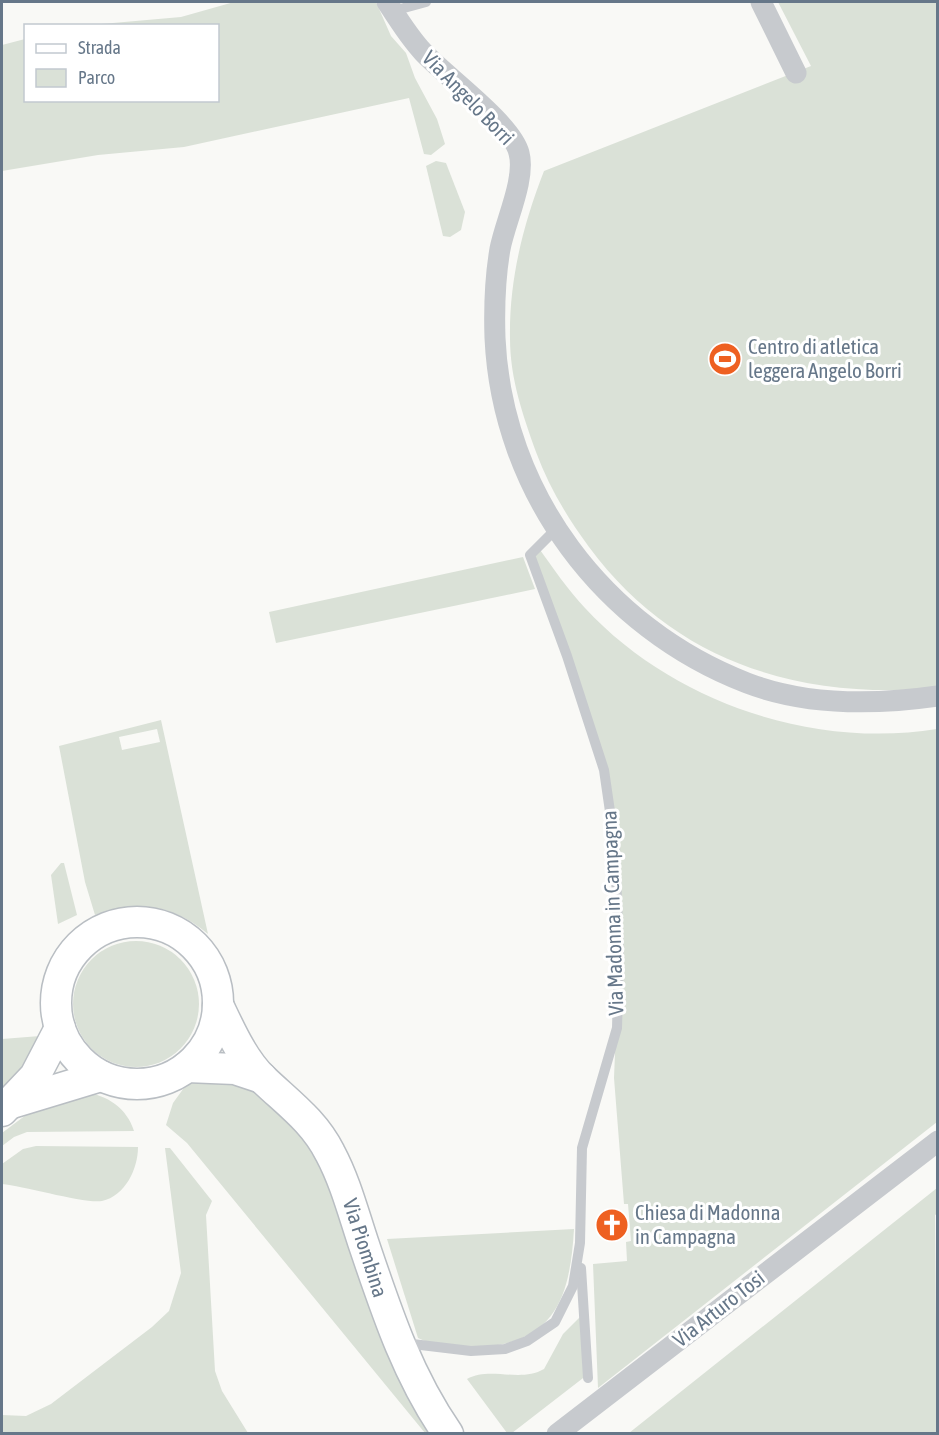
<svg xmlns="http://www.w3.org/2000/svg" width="939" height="1435" font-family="'Asap Condensed',sans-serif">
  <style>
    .green { fill: #dae1d7; fill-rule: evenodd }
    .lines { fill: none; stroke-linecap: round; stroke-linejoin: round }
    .secondary-casing { stroke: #b9bec3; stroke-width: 33 }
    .lane { stroke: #c7cace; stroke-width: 10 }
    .street { stroke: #c7cace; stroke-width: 21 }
    .secondary { stroke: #fff; stroke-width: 30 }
    .labels { text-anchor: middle; stroke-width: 6; stroke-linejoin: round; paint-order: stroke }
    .street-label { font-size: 21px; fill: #667789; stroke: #fff }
    .poi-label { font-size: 21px; fill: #667789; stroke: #fff; text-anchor: start }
  </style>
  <rect width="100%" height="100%" fill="#f9f9f6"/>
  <g class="green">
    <path d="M234,2h142l15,34 15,17 9,25 22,41 8,25 -14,11 -7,-1 -15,-56 -225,49 -86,8 -96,16v-126l23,-6 1,61h192v-74l-128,-1 91,-8z"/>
    <path d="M778,2h159v686c-138,12 -263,-26 -348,-141 -22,-30 -40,-60 -53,-95 -13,-37 -26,-73 -26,-114 -1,-58 13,-113 34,-167l267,-105z"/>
    <path d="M436,161l10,2 19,49 -4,18 -11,7 -7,-1 -17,-70z"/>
    <path d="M538,547c15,21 30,43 47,61 87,94 227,141 352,121v393l-339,266 -5,-124 34,-3 -1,-19 5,-1 -3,-37h-4l-10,-126 5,-122 -15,-186 -74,-215z"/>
    <path d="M523,557l12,32 -259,54 -7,-31z"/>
    <path d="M161,720l47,214c-34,-29 -72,-35 -113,-19l-10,-33 -26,-136zM157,729l3,13 -38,8 -3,-13z"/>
    <path d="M61,863h3l13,52 -19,9 -7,-49z"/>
    <circle cx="136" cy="1004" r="63"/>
    <path d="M40,1036l-7,23 -31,32v-52z"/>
    <path d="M217,1077l38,13 38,35 28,41 19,45 39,124 28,62 24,36h-6l-238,-290 -21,-18 7,-22 13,-18z"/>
    <path d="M84,1092c23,3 43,16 50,39l-107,1 -13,5 -12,9v-13l32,-24z"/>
    <path d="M36,1146l102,1c0,22 -13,49 -36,54 -16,3 -79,-15 -100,-17v-20l21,-15z"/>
    <path d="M165,1148h5l42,53 -6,14 9,156 7,20 26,42h-246v-18l24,1 25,-12 101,-77 17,-16 12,-38z"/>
    <path d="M937,1188v26l-2,1 2,218h-308z"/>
    <path d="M574,1229c-4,67 -18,113 -93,118 -20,1 -45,0 -63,-9l-31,-99z"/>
    <path d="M580,1317l7,58 -75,58h-5l-40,-54c23,-13 53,4 77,-10l19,-35z"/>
  </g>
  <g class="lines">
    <g class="secondary-casing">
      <g id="secondary">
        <circle cx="137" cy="1003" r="81"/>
        <path d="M218,1005c12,25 25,55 45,74 25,24 51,42 67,74 15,28 23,59 33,89 23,68 44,133 85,192"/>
        <path d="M187,1067l48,2 27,9"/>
        <path d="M12,1103l89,-27"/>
        <path d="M2,1111l33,-35 25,-48"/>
      </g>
    </g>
    <g class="lane">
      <path d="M393,11l33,-9"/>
      <path d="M581,1268l7,110"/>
      <path d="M404,1343l67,8 34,-2 22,-8 28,-19 18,-36 7,-43 2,-95 35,-120 2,-72 -4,-110 -11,-76 -37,-114 -37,-101 26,-26"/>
    </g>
    <g class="street">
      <path d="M387,2c11,17 22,35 36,50 21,23 89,72 96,101 7,26 -14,69 -19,96 -5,29 -6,59 -5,89 7,155 109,290 252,345 60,23 128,22 191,13"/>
      <path d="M761,2l35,71"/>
      <path d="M557,1434l381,-293"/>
    </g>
    <use href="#secondary" class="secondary"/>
  </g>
  <defs>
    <g id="stadium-disc" transform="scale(1.725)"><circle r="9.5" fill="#ee6021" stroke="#fff"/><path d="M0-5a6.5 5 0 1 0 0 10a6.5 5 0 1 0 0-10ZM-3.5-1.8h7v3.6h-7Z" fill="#fff"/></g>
    <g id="church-disc" transform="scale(1.725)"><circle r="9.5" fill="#ee6021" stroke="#fff"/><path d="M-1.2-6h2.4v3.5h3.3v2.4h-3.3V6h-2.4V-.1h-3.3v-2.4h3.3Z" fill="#fff"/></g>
  </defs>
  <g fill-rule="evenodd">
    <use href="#stadium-disc" x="725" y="359"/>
    <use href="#church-disc" x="612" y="1225"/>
  </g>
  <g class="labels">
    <g class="street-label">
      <text transform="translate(468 98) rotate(46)" y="7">Via Angelo Borri</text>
      <text transform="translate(613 913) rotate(-92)" y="7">Via Madonna in Campagna</text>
      <text transform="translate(365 1248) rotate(72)" y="7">Via Piombina</text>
      <text transform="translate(719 1309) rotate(-38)" y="7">Via Arturo Tosi</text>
    </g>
    <g class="poi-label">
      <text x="748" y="354">Centro di atletica<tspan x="748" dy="24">leggera Angelo Borri</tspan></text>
      <text x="635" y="1220">Chiesa di Madonna<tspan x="635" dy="24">in Campagna</tspan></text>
    </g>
  </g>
  <rect width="939" height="1435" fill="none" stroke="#667789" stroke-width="6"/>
  <rect x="24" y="24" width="195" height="78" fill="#ffffff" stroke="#c2c9d0" stroke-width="1.5"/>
  <rect x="36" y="44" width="30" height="9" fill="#ffffff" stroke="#c2c9d0" stroke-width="1.5"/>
  <text x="78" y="54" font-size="18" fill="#667789">Strada</text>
  <rect x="36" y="69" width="30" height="18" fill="#dae1d7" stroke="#c2c9d0" stroke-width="1.5"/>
  <text x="78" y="84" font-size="18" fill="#667789">Parco</text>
</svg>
